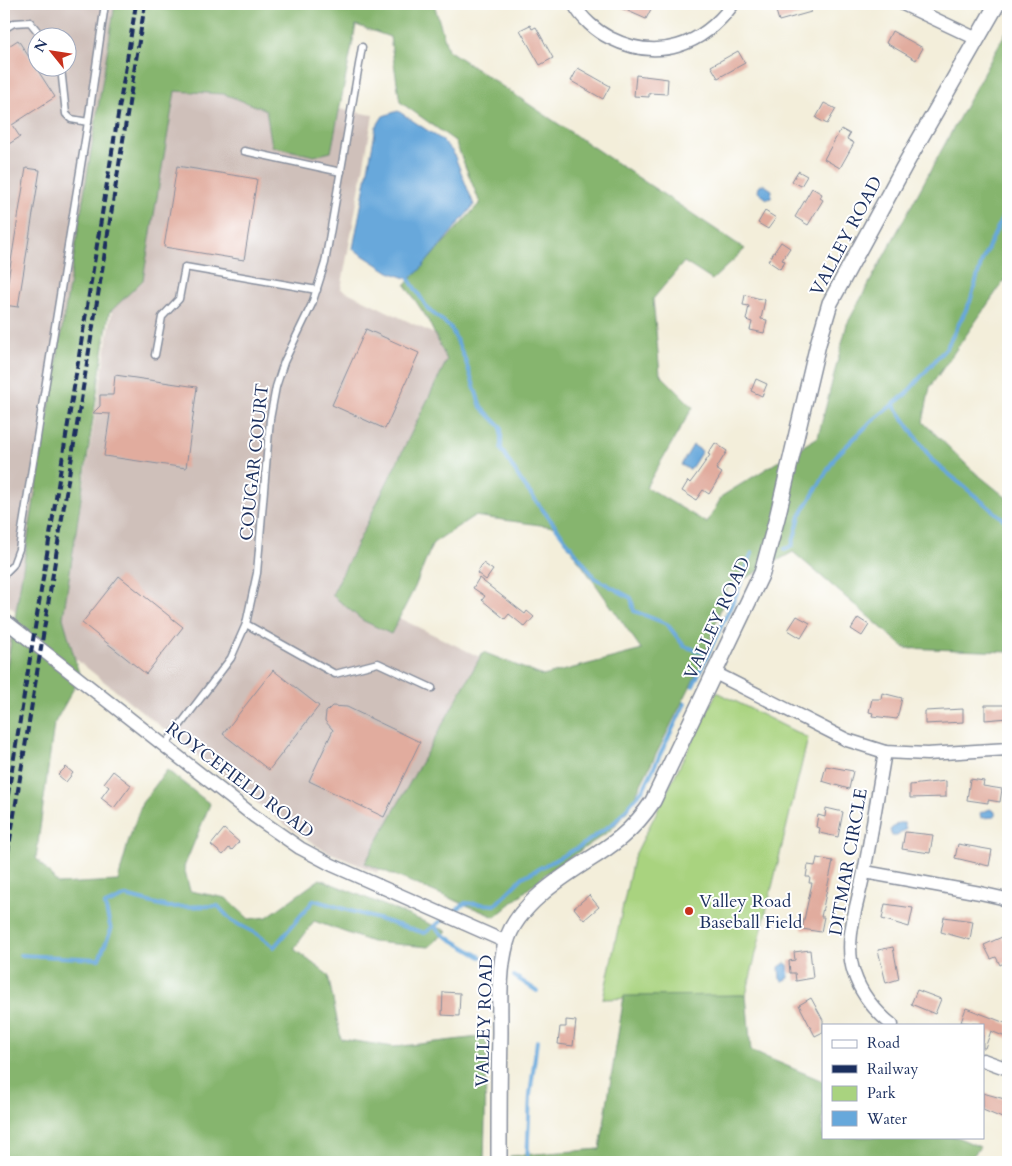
<svg xmlns="http://www.w3.org/2000/svg" width="1012" height="1166" font-family="Cardo,serif">
  <style>
    .industrial { fill: #cfc0ba; fill-rule: evenodd }
    .green { fill: #a9d37f; stroke: #62816e }
    .forest { fill: #86b56e; stroke: #507266 }
    .water { fill: #67a8db; stroke: #416c9c }
    .lines { fill: none; stroke-linecap: round; stroke-linejoin: round }
    .stream { stroke: #67a8db; stroke-width: 4 }
    .building { fill: #e1ac9e }
    .service-casing { stroke: #878e9c; stroke-width: 9 }
    .minor-casing { stroke: #878e9c; stroke-width: 15 }
    .tertiary-casing { stroke: #878e9c; stroke-width: 18 }
    .service { stroke: #fff; stroke-width: 6 }
    .minor { stroke: #fff; stroke-width: 12 }
    .tertiary { stroke: #fff; stroke-width: 15 }
    .rail { stroke: #1b2f5e; stroke-width: 4; stroke-dasharray: 8 4; stroke-linecap: butt }
    .poi-dot { fill: #c8321e; stroke: #fff; stroke-width: 2 }
    .labels { text-anchor: middle; stroke-width: 4; stroke-linejoin: round; paint-order: stroke }
    .street-label { font-size: 18px; fill: #1b2f5e; stroke: #fff }
    .poi-label { font-size: 18px; fill: #1b2f5e; stroke: #fff; text-anchor: start }
  </style>
  <rect width="100%" height="100%" fill="#fff"/>
  <filter id="ink" filterUnits="userSpaceOnUse"><feTurbulence type="fractalNoise" baseFrequency=".02" numOctaves="2"/><feDisplacementMap in="SourceGraphic" scale="10" xChannelSelector="R" yChannelSelector="G"/><feConvolveMatrix kernelMatrix="1 2 1 2 8 2 1 2 1" color-interpolation-filters="sRGB"/></filter>
  <filter id="wash" filterUnits="userSpaceOnUse"><feTurbulence type="fractalNoise" baseFrequency=".0096" numOctaves="4" result="noise"/><feDisplacementMap in="SourceGraphic" scale="20" xChannelSelector="R" yChannelSelector="G"/><feGaussianBlur stdDeviation="1.12" result="paint"/><feColorMatrix in="noise" values="0 0 0 0 0 0 0 0 0 0 0 0 0 0 0 0 0 1.4 0 .05"/><feComposite in="paint" operator="in"/></filter>
  <g filter="url(#wash)">
    <rect width="100%" height="100%" fill="#f3eeda"/>
    <g class="industrial">
      <path d="M4,4h113l-99,609 -14,-11zM38,38h30v30h-30z"/>
      <path d="M150,76l223,39 -32,174 114,55 -116,245 147,71 -109,213 -55,-24 -38,-25 -226,-179z"/>
      <path d="M4,634l12,9 -12,73z"/>
    </g>
    <path class="green" d="M717,692l91,46 -62,257 -143,4 30,-140z"/>
    <g class="forest">
      <path d="M115,4h319l14,46 297,199 -33,31 -28,-18 -31,37 7,75 33,33 -47,80 61,36 15,-27 96,-59 29,-113 161,-296v247l-78,112 -7,35 48,47 37,30v153l-103,-4 -112,-96 -65,36 -26,75 -74,147 -17,20 -64,43 -52,44 -130,-54 118,-211 60,24 99,-26 -87,-123 -81,-11 -41,27 -18,44 -24,47 -29,-14 -30,-25 115,-235 -20,-42 -22,-33 75,-82 -25,-62 -55,-39 -10,-65 -34,-12 -25,127 -17,4 -42,-10 -6,-36 -42,-16 -49,-3 -32,189 -34,33 -46,305 17,59 -26,47 -18,134 22,26 60,-3 11,-42 13,-36 25,-33 43,34 -26,63 6,24 36,7 23,21 18,-2 53,-38 127,52 -18,16 -57,-5 -58,-21 -20,28 34,26 13,64 53,8 93,-11 -3,126h-480v-477z"/>
      <path d="M746,995l5,56 72,30v56h134l23,10 -12,15h-458v-6l90,-7 24,-153z"/>
    </g>
    <g class="water">
      <path d="M398,111l44,29 11,12 21,53 -56,67 -9,7 -20,-7 -36,-23 23,-122 7,-11z"/>
      <path d="M763,184l9,6 -1,8 -4,1 -9,-7 1,-6z"/>
      <path d="M693,445l9,6 -12,19 -9,-5z"/>
      <path d="M990,809l5,3v5l-14,1 -1,-5z"/>
      <path d="M898,823h6l2,6 -9,7h-5l-2,-6z"/>
      <path d="M785,963l3,2 1,13 -6,3 -3,-2 -1,-12z"/>
    </g>
    <g class="lines">
      <g class="stream">
        <path d="M1008,147l-2,2 2,5"/>
        <path d="M409,279l19,30 23,19 14,31 16,48 20,20v22l22,35 72,94 36,20 3,13 33,13 17,22 24,8"/>
        <path d="M893,404l39,56 76,63"/>
        <path d="M785,549l7,-3 8,-30 36,-60 35,-34 35,-28 41,-47 23,-45 12,-41 26,-56"/>
        <path d="M693,686l44,-93 15,-40"/>
        <path d="M451,914l14,-11 30,2 28,-28 58,-31 34,-24 29,-34 41,-85"/>
        <path d="M434,926l8,8 39,23"/>
        <path d="M20,955l79,4 12,-29 -6,-25 21,-9 42,11 50,-1 14,15 25,13 17,13 40,-47 111,33 20,-15"/>
        <path d="M514,976l23,15"/>
        <path d="M527,1162l3,-67 7,-54"/>
      </g>
    </g>
    <g id="blocks">
      <g class="building">
        <path d="M612,4h33l7,3 -6,12z"/>
        <path d="M786,4h22l3,8 -32,9 -3,-10 11,-4z"/>
        <path d="M530,25l2,4 4,-2 17,31 -13,7 -20,-35z"/>
        <path d="M892,31l31,17 -7,12 -30,-17z"/>
        <path d="M18,40l37,57 -43,28 8,12 -16,10v-98z"/>
        <path d="M738,51l7,12 -27,15 -7,-12z"/>
        <path d="M578,68l32,18 -7,13 -32,-18z"/>
        <path d="M636,75l32,4 -1,15 -18,-1v4l-15,-1z"/>
        <path d="M824,103l12,6 -9,15 -11,-6z"/>
        <path d="M841,129l9,5 -3,5 7,4 -14,25 -16,-9z"/>
        <path d="M177,166l80,13 -13,81 -80,-13z"/>
        <path d="M26,168l14,2 -22,137 -14,-2z"/>
        <path d="M798,171l9,5 -6,10 -9,-5z"/>
        <path d="M812,188l10,6 -2,4 3,2 -15,25 -13,-8z"/>
        <path d="M765,211l11,7 -8,11 -10,-6z"/>
        <path d="M781,242l9,6 -8,12 3,1 -5,8 -12,-8z"/>
        <path d="M745,295l20,5 -4,19 6,1 -3,13 -14,-3 2,-8 -6,-2 3,-14 -6,-1z"/>
        <path d="M366,329l53,24 -34,76 -53,-24z"/>
        <path d="M115,375l82,12 -11,81 -82,-12 6,-42 -17,-1 7,-7v-11h13z"/>
        <path d="M756,379l11,5 -5,12 -11,-5z"/>
        <path d="M715,443l12,8 -11,18 6,4 -13,21 -6,-4 -7,10 -14,-9 6,-10 2,2 6,-8 14,-20 -2,-1z"/>
        <path d="M483,563l10,7 -7,10 -9,-7z"/>
        <path d="M119,576l64,51 -37,47 -64,-51z"/>
        <path d="M479,578l46,36 2,-3 7,6 -9,10 -16,-13 -4,5 -23,-19 3,-4 -12,-8z"/>
        <path d="M797,616l13,7 -9,15 -13,-8z"/>
        <path d="M858,618l11,7 -7,11 -11,-7z"/>
        <path d="M273,670l46,36 -50,64 -46,-36z"/>
        <path d="M882,693l20,5 -5,21 -25,-3 1,-3 -4,-1 3,-13h9z"/>
        <path d="M985,705h23v13l-23,2z"/>
        <path d="M332,706l15,1 73,35 -36,75 -75,-36 24,-51 -8,-9 1,-9z"/>
        <path d="M963,709v13l-38,2v-13z"/>
        <path d="M826,766l27,5 -4,18 -27,-8z"/>
        <path d="M66,767l7,6 -7,9 -8,-7z"/>
        <path d="M113,771l18,14 -17,23 -13,-10 8,-11 -5,-4z"/>
        <path d="M970,779l14,2 -1,5 19,3 -2,13 -12,-2v3l-21,-3z"/>
        <path d="M946,781v16l-36,1v-13z"/>
        <path d="M826,808l17,4 -5,25 -19,-4 1,-5 -4,-1 2,-12 7,2z"/>
        <path d="M224,829l15,13 -7,8 -3,-2 -6,7 -12,-10z"/>
        <path d="M905,832l28,3 -3,18 -28,-4z"/>
        <path d="M958,844l34,6 -3,16 -34,-8z"/>
        <path d="M817,858l16,3 -12,56h3l-3,15 -19,-3 10,-46h-3l1,-6h-4l2,-12 7,1z"/>
        <path d="M589,895l10,12 -15,13 -10,-12z"/>
        <path d="M885,904l28,4 -4,19 -27,-8z"/>
        <path d="M944,917l29,4 -3,19 -29,-8z"/>
        <path d="M1002,937l6,13v11l-8,4 -4,-8 -5,2 -7,-14z"/>
        <path d="M893,947l6,32 -13,4 -8,-33z"/>
        <path d="M810,950l3,28 -17,3 -1,-8h-5l-1,-12 6,-1 -1,-8z"/>
        <path d="M917,990l24,9 -6,15 -24,-10z"/>
        <path d="M443,992l17,1 -1,23 -17,-1z"/>
        <path d="M811,998l12,22v12l-8,4 -16,-31z"/>
        <path d="M966,1008l42,16v14l-17,-7 -6,17h-2v-23l-22,-3z"/>
        <path d="M566,1020l10,1 -3,25 -15,-2 2,-17h6z"/>
        <path d="M983,1093l25,7 -6,18 -19,-8z"/>
      </g>
    </g>
  </g>
  <g filter="url(#ink)">
    <use href="#blocks" fill-opacity="0" stroke="#878e9c" stroke-width="1"/>
    <g class="lines">
      <g class="service-casing">
        <g id="service">
          <path d="M4,29l10,-6 16,-1 13,16"/>
          <path d="M88,122l17,-118"/>
          <path d="M244,151l97,21"/>
          <path d="M155,355l7,-38 17,-18 6,-32 132,23"/>
          <path d="M4,574l9,-9 6,-16 69,-427 -17,-3 -5,-5 -5,-46"/>
          <path d="M246,624l89,50 43,-11 54,25"/>
          <path d="M165,745l66,-87 15,-34 11,-51 13,-154 6,-32 8,-25 28,-58 13,-41 37,-216"/>
        </g>
      </g>
      <g class="minor-casing">
        <g id="minor">
          <path d="M574,4c7,14 22,27 36,34 48,24 92,8 123,-34"/>
          <path d="M903,4l74,35"/>
          <path d="M4,620l250,196 46,32 32,17 174,77"/>
          <path d="M713,672l134,68 38,12 42,2 81,-5"/>
          <path d="M885,752c-7,40 -13,80 -21,120 -6,32 -21,69 -10,101 7,22 21,38 38,52"/>
          <path d="M865,872l115,21 22,5 6,4"/>
          <path d="M983,1060l25,9"/>
        </g>
      </g>
      <g class="tertiary-casing">
        <path id="tertiary" d="M499,1162c0,-43 0,-86 1,-129 0,-29 -2,-61 6,-90 5,-20 20,-36 35,-49 41,-36 80,-44 112,-93l109,-228 15,-55 41,-174 12,-41 76,-140 91,-159"/>
      </g>
      <use href="#service" class="service"/>
      <use href="#minor" class="minor"/>
      <use href="#tertiary" class="tertiary"/>
      <g class="rail">
        <path d="M4,819l132,-815"/>
        <path d="M4,877l141,-873"/>
      </g>
    </g>
  </g>
  <circle class="poi-dot" cx="689" cy="911" r="5"/>
  <g class="labels">
    <g class="street-label">
      <text transform="translate(846 236) rotate(-62)" y="6">VALLEY ROAD</text>
      <text transform="translate(254 462) rotate(-84)" y="6">COUGAR COURT</text>
      <text transform="translate(717 618) rotate(-65)" y="6">VALLEY ROAD</text>
      <text transform="translate(240 780) rotate(37)" y="6">ROYCEFIELD ROAD</text>
      <text transform="translate(848 862) rotate(-80)" y="6">DITMAR CIRCLE</text>
      <text transform="translate(484 1021) rotate(-88)" y="6">VALLEY ROAD</text>
    </g>
    <g class="poi-label">
      <text x="699" y="907">Valley Road<tspan x="699" dy="21">Baseball Field</tspan></text>
    </g>
  </g>
  <rect width="1012" height="1166" fill="none" stroke="#fff" stroke-width="20"/>
  <rect x="822" y="1024" width="162" height="115" fill="#ffffff" stroke="#a4acbf"/>
  <rect x="832" y="1040" width="25" height="8" fill="#ffffff" stroke="#a4acbf"/>
  <text x="867" y="1048" font-size="15" fill="#1b2f5e">Road</text>
  <rect x="832" y="1065" width="25" height="8" fill="#1b2f5e" stroke="#a4acbf"/>
  <text x="867" y="1074" font-size="15" fill="#1b2f5e">Railway</text>
  <rect x="832" y="1086" width="25" height="15" fill="#a9d37f" stroke="#a4acbf"/>
  <text x="867" y="1098" font-size="15" fill="#1b2f5e">Park</text>
  <rect x="832" y="1111" width="25" height="15" fill="#67a8db" stroke="#a4acbf"/>
  <text x="867" y="1124" font-size="15" fill="#1b2f5e">Water</text>
  <g transform="translate(52 52) rotate(300)"><circle r="24" fill="#ffffff" stroke="#a4acbf"/>
  <path d="M0-4L9 19L0 12L-9 19Z" fill="#c8321e"/>
  <text y="-8" font-size="14" font-weight="bold" text-anchor="middle" fill="#1b2f5e">N</text>
  </g>
</svg>
